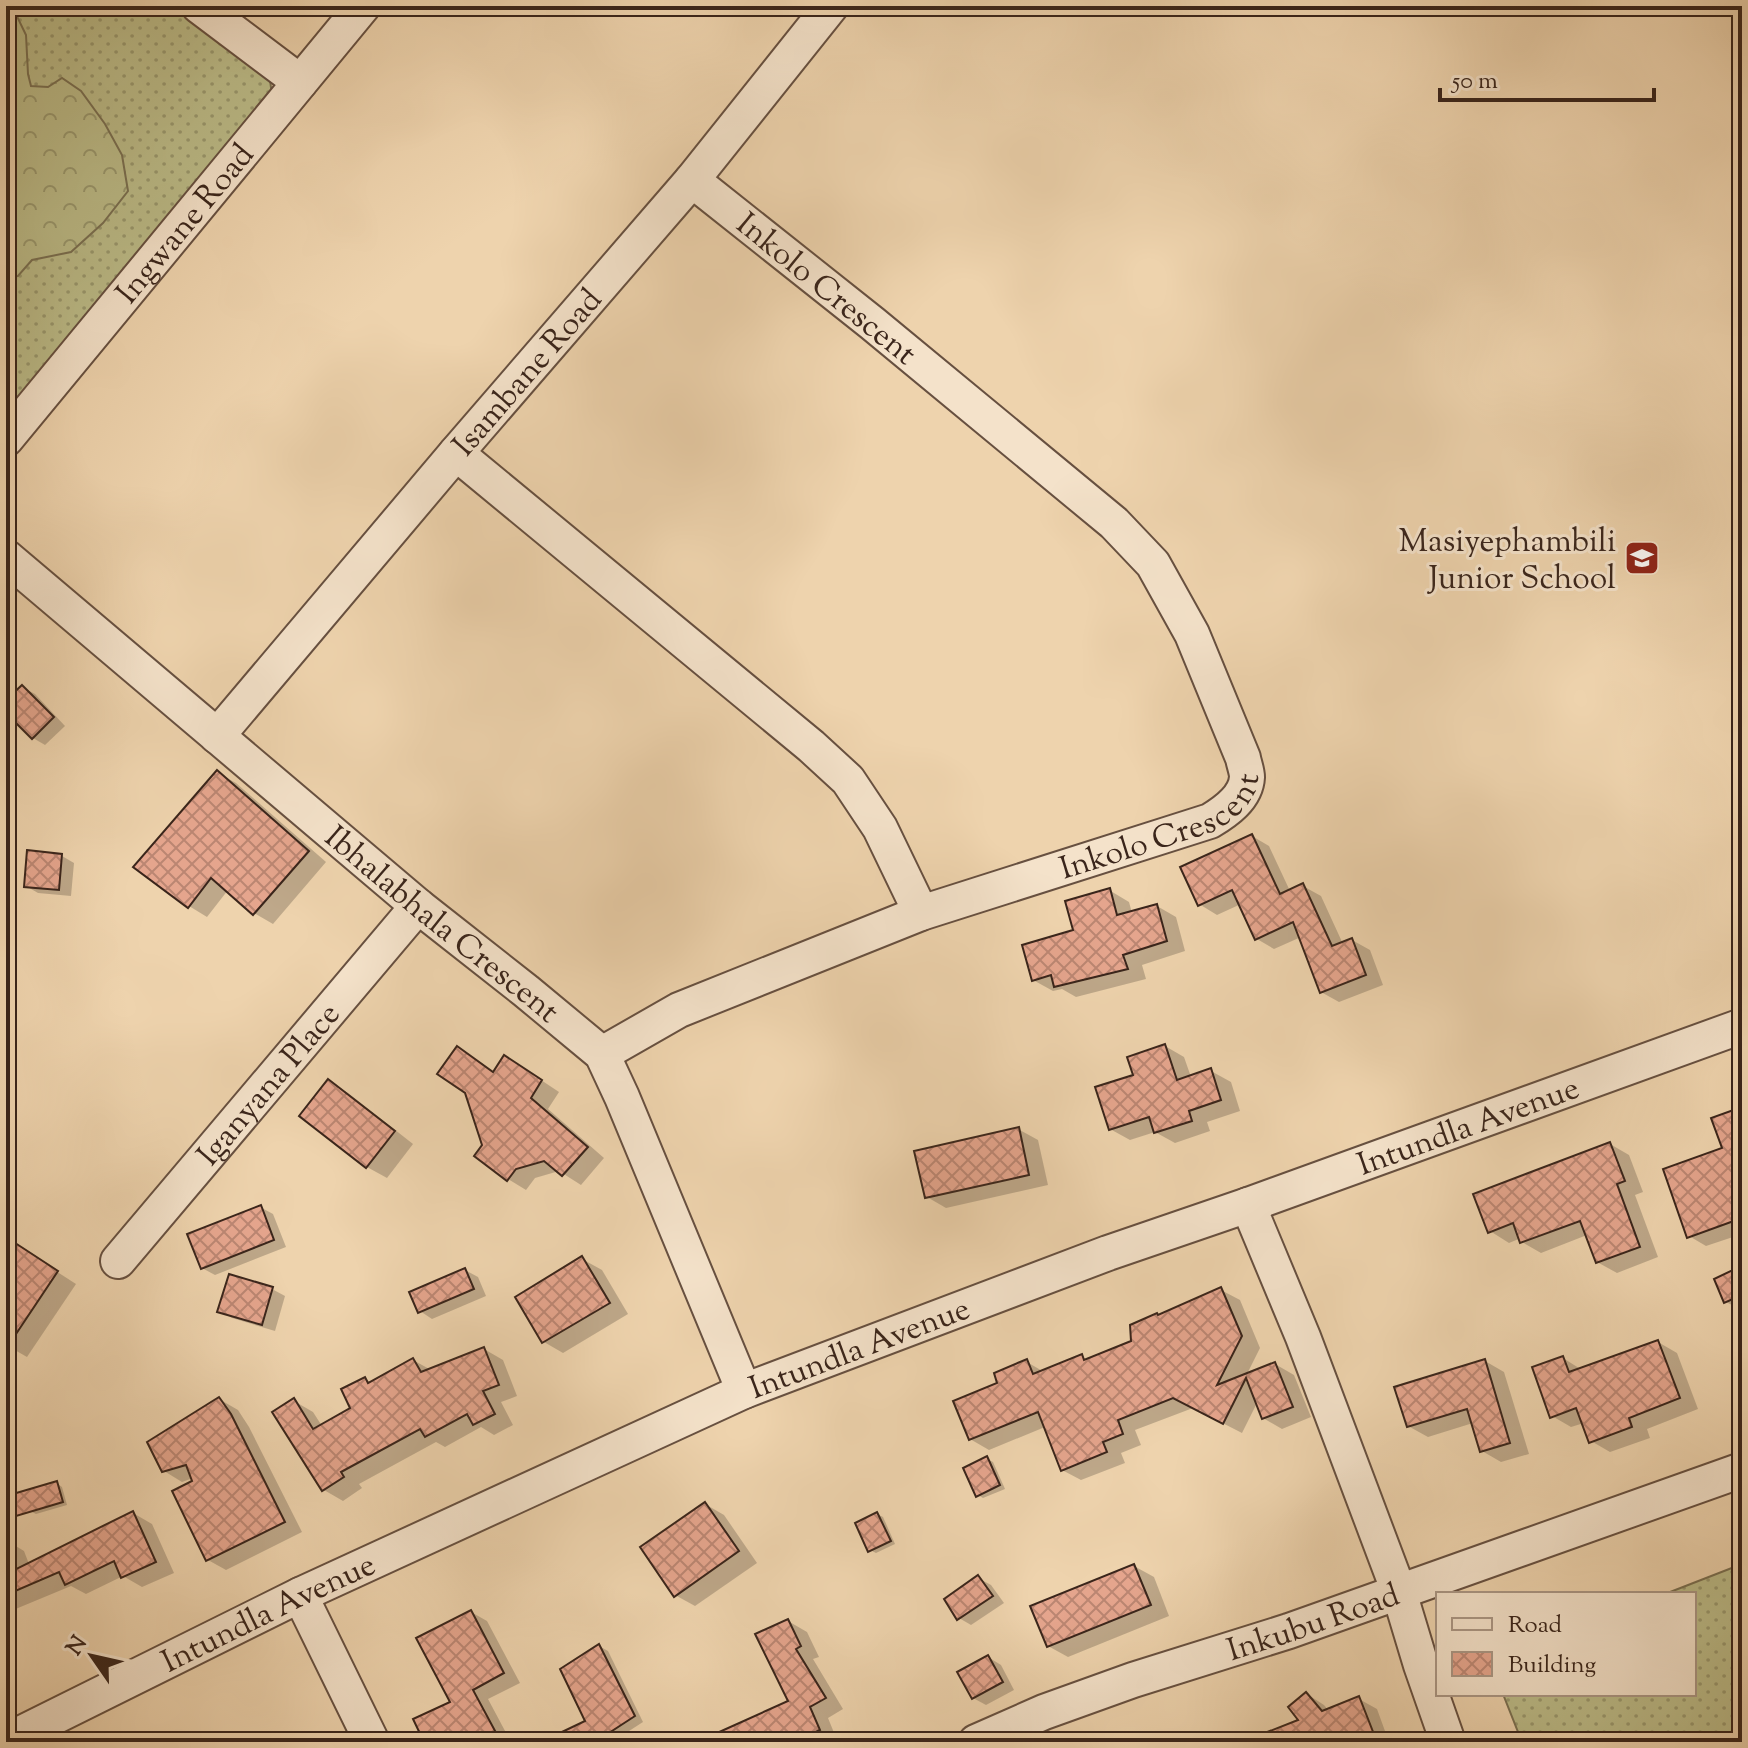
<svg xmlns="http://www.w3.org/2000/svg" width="1748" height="1748" font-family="'Sorts Mill Goudy',serif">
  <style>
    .grass { fill: url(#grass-dots); stroke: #7a7052; stroke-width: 2 }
    .forest { fill: url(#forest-crowns); stroke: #7a7052; stroke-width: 2 }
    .shadow { fill: #0003 }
    .building { fill: url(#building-cross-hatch); stroke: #3a251b; stroke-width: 2 }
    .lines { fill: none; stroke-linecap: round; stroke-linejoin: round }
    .street-casing { stroke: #675040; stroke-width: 38 }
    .street { stroke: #f4e2ca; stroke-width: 34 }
    .labels { text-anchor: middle; stroke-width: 6; stroke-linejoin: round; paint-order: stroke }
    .street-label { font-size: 32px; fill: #3a251b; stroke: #f4e2ca }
    .poi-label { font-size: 32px; fill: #3a251b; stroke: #f4e2ca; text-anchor: end }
  </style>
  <defs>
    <pattern id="grass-dots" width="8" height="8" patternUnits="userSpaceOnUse" patternTransform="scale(2)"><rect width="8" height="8" fill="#bb8"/><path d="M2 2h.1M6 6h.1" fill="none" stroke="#99986e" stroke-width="1.8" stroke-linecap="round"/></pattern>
    <pattern id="forest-crowns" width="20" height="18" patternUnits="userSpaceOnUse" patternTransform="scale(2)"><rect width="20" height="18" fill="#bb8"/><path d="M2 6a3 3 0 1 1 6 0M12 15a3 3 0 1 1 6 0" fill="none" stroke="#99986e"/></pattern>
    <pattern id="building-cross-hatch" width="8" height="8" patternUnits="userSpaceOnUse" patternTransform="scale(2)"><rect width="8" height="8" fill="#e5a58d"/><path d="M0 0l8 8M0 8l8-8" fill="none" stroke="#bb8672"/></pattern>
  </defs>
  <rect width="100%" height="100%" fill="#eed3ad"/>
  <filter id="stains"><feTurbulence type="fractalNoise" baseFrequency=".0025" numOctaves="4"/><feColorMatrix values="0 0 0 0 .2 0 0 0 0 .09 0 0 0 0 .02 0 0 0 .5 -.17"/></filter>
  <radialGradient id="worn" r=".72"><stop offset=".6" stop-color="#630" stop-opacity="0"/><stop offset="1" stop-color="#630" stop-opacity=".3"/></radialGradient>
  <g class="grass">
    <path d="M6,6h180l84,74 2,15 -266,328z"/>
    <path d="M1742,1564v178h-220l-19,-48h191v-100h-29z"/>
  </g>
  <path class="forest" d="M6,6l7,2 13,27 2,39 3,12 17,1 14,-9 19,13 24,33 17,31 6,36 -25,32 -32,29 -39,8 -14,16 -12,4z"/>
  <g class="shadow">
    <path d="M22,687l13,7 30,32 -20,19 -12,-7 -27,-28v-8z"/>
    <path d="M218,773l18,10 90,79 -53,62 -19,-11 -26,-23 -21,27 -18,-11z"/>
    <path d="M1252,836l17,10 21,45 13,-5 18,10 22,48 9,-4 18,10 13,35 -44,17 -18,-10 -20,-55 -27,12 -17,-10 -16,-35 -24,11 -18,-11z"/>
    <path d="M62,856l12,7 -3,33 -33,-3 -12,-7z"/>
    <path d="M1109,890l20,12 3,11 25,-7 19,11 9,34 -43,14 4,14 -70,18 -14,-8 -9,2 -20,-11z"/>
    <path d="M1165,1046l19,11 7,20 20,-6 20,11 9,29 -33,11 3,9 -35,12 -20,-11 -25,8 -20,-11z"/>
    <path d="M476,1059l19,14 28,-5 36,24 -11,17 56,49 -23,27 -22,-14 -24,7 -9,12 -18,-11 -23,-33z"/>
    <path d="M329,1082l19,11 65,51 -26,34 -20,-11 -65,-51z"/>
    <path d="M1742,1110v124l-36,12 -17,-10z"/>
    <path d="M1018,1129l20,11 10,45 -102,23 -19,-11z"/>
    <path d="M1610,1144l19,11 14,37 -8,3 23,62 -41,16 -20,-11 -10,-27 -46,18 -19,-11 -1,-4 -12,5 -19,-12z"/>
    <path d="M260,1207l13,7 13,33 -71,28 -13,-7z"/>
    <path d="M6,1239l70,45 -49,73 -21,-12z"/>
    <path d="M582,1259l20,11 26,44 -65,39 -19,-11z"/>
    <path d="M465,1270l13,7 8,19 -54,23 -12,-8z"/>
    <path d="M1735,1272l7,6v22l-10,5 -6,-3z"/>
    <path d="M272,1289l13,7 -10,35 -43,-13 -12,-7z"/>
    <path d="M1221,1290l19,10 20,48 -14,28 29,-12 19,11 17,42 -29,12 -19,-11 -6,-15 -15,30 -49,-25 -58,22 6,15 -20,8 4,10 -44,17 -19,-10 -17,-43 -56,23 -19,-11 30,-54 27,-23 17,10 38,-15 6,3 45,-17 26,-26z"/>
    <path d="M1658,1342l19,11 21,56 -51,20 3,9 -40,14 -19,-11 -7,-18 -13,4 -19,-11 11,-58 19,12z"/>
    <path d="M484,1349l19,11 14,36 -16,6 12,23 -19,10 -13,-8 -36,20 -9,-5 -77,42 3,4 -19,13 -19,-11 -30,-89 19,11 9,14 31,-17 12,-30 7,4 41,-23 18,10z"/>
    <path d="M1485,1361l19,11 25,82 -28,8 -19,-11 -9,-28 -45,14 -20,-11z"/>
    <path d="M219,1399l19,11 11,17 53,105 -76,38 -18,-10 -15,-82 -11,4 -18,-11z"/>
    <path d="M987,1459l6,3 12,27 -22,9 -5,-3z"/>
    <path d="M56,1483l6,4 5,18 -31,9 -6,-3z"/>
    <path d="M705,1504l19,11 33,48 -62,43 -20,-11z"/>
    <path d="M133,1513l19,11 22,49 -32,14 -19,-11 -37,18 -15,-8 -65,27v-73l18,11 5,13z"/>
    <path d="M877,1514l6,3 12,27 -19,9 -6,-3z"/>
    <path d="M1134,1566l20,11 15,39 -101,41 -20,-11z"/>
    <path d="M978,1578l13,7 13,18 -33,22 -12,-7z"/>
    <path d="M471,1612l16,9 33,62 -32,16 23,43h-85l26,-39z"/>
    <path d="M788,1621l19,11 12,25 -6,2 30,50 -15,9 9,22 -3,2h-132l89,-40z"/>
    <path d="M599,1646l9,5 35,71 -31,20h-25l1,-20z"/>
    <path d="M988,1657l13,8 13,25 -28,15 -13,-7z"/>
    <path d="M1307,1694l17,11 5,6 30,-12 18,10 12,33h-129l41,-21z"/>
    <path d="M177,1733l15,9h-34z"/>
  </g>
  <g class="building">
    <path d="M22,685l32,32 -22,22 -26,-26v-13z"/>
    <path d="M217,770l92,81 -56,64 -42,-37 -23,30 -55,-41z"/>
    <path d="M1252,834l28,60 23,-11 29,63 20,-8 14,37 -46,18 -27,-71 -38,18 -23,-50 -34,16 -18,-39z"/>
    <path d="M27,850l35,4 -3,36 -35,-3z"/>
    <path d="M1110,888l7,27 40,-11 10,37 -44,14 5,14 -74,18 -3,-12 -19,6 -10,-36 51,-15 -8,-29z"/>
    <path d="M1165,1044l12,36 34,-12 10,32 -32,11 3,10 -38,12 -5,-16 -40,13 -14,-43 38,-12 -6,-18z"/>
    <path d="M457,1046l36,26 11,-17 38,25 -11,18 57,49 -26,29 -18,-15 -28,8 -9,12 -33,-25 8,-11 -17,-52 -28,-19z"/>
    <path d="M328,1079l67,52 -29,37 -67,-52z"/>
    <path d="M1742,1107v111l-55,20 -24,-69 59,-21 -11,-30z"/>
    <path d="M1019,1127l10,48 -104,23 -11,-47z"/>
    <path d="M1610,1142l15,39 -8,3 23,63 -44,16 -16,-42 -60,22 -7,-20 -25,10 -15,-39z"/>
    <path d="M261,1205l13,35 -73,29 -14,-35z"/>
    <path d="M6,1237l52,34 -52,78z"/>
    <path d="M582,1256l28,47 -68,40 -27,-46z"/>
    <path d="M465,1268l9,21 -56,24 -9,-21z"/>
    <path d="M1735,1269l7,15v11l-18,8 -10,-24z"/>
    <path d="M229,1274l44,13 -11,38 -45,-13z"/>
    <path d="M1221,1287l21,49 -25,49 58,-23 18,45 -31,12 -16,-41 -23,46 -50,-26 -55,22 5,14 -20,8 4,10 -46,19 -23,-59 -69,28 -16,-39 44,-18 -3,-10 33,-14 6,15 49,-20 2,6 47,-19 -1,-16 27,-12 1,2z"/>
    <path d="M1658,1340l22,58 -51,20 3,9 -43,16 -13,-35 -26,10 -18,-51 31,-11 6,16z"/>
    <path d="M484,1347l15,38 -16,6 12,23 -22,11 -6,-11 -42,23 -5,-8 -79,43 3,5 -22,14 -50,-79 22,-14 19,31 37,-21 -9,-19 24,-12 3,6 45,-25 8,14z"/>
    <path d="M1485,1359l25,84 -30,9 -13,-43 -60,18 -13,-40z"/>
    <path d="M219,1397l12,17 54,108 -79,39 -34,-70 20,-10 -6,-16 -24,7 -15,-30z"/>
    <path d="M987,1456l13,29 -24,12 -13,-29z"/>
    <path d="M57,1481l6,21 -57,17v-23z"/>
    <path d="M705,1502l34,49 -65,46 -34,-50z"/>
    <path d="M133,1511l23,51 -35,16 -7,-17 -49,24 -6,-13 -53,23v-21z"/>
    <path d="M877,1512l14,29 -23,11 -13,-29z"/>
    <path d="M1134,1564l17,41 -104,42 -17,-41z"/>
    <path d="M978,1575l15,21 -36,24 -13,-21z"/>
    <path d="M471,1610l33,63 -31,17 28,52h-77l-11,-23 37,-17 -34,-64z"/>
    <path d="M788,1619l13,27 -5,3 30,49 -16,9 10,23 -14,6 3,6h-112l91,-41 -33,-67z"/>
    <path d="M599,1644l36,72 -40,26h-54l44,-21 -25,-52z"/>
    <path d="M988,1655l15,27 -31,17 -15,-27z"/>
    <path d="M1306,1692l16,19 37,-15 18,46h-130v-2l51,-20 -10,-13z"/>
  </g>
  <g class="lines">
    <g class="street-casing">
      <g id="street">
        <path d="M199,6l101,76"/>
        <path id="s1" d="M6,439l357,-433"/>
        <path d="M456,453l355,293 37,34 32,48 41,85"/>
        <path id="s2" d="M6,557l412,349 108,85 76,63 20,43 122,294"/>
        <path id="s3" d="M217,736l239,-283 236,-273 139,-174"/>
        <path id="s4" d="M602,1054l77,-44 242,-97 289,-92c15,-9 36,-23 37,-44 0,-6 -3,-13 -4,-19l-51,-124 -39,-70 -39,-41 -242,-200 -180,-143"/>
        <path d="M1248,1205l55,132 96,255 22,73 27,77"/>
        <path id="s5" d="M118,1261l300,-355"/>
        <path d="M300,1595l72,147"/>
        <path id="s6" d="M6,1741l294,-146 444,-204 364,-138 140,-48 494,-179"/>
        <path id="s7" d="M976,1742l68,-30 89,-32 156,-49 453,-161"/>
      </g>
    </g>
    <use href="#street" class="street"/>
  </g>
  <defs>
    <g id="school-square" transform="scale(1.8)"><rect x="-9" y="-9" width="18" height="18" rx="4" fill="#8f2418" stroke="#f4e2ca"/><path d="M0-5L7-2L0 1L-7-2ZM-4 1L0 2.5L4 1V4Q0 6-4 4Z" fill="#fff"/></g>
  </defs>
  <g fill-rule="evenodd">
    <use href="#school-square" x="1642" y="558"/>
  </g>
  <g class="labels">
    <g class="street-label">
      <text dy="11" stroke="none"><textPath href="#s1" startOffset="280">Ingwane Road</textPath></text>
      <text transform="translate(827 288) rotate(39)" y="11">Inkolo Crescent</text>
      <text dy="11" stroke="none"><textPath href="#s3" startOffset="478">Isambane Road</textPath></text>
      <text dy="11" stroke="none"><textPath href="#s4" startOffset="606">Inkolo Crescent</textPath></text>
      <text dy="11" stroke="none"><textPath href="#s2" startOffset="570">Ibhalabhala Crescent</textPath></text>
      <text dy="11" stroke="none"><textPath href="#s5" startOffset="232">Iganyana Place</textPath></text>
      <text dy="11" stroke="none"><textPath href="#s6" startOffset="1588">Intundla Avenue</textPath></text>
      <text dy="11" stroke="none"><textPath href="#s6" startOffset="940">Intundla Avenue</textPath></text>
      <text dy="11" stroke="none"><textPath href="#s6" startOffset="292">Intundla Avenue</textPath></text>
      <text dy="11" stroke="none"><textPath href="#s7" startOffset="358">Inkubu Road</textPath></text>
    </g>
    <g class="poi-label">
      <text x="1616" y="551">Masiyephambili<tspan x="1616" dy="37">Junior School</tspan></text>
    </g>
  </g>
  <rect width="1748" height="1748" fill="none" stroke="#eed3ad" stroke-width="32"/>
  <rect x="8" y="8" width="1732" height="1732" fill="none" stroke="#3a251b" stroke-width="4"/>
  <rect x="16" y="16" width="1716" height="1716" fill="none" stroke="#3a251b" stroke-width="2"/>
  <rect x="1436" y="1592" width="260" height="104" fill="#f4e2ca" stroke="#aa9684" stroke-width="2"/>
  <rect x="1452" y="1618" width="40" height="12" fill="#f4e2ca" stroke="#aa9684" stroke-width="2"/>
  <text x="1508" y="1632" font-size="24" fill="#3a251b">Road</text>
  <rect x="1452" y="1652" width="40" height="24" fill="url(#building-cross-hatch)" stroke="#aa9684" stroke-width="2"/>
  <text x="1508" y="1672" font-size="24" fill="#3a251b">Building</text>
  <g transform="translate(92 1656) rotate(304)" stroke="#f4e2ca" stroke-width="6" paint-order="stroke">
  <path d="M0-6L14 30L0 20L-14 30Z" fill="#3a251b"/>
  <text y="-12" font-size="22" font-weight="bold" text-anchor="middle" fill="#3a251b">N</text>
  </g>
  <path d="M1440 88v12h214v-12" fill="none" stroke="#3a251b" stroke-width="4"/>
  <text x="1452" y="88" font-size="24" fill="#3a251b" stroke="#f4e2ca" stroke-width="6" paint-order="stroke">50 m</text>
  <rect width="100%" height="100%" filter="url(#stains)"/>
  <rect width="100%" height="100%" fill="url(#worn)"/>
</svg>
